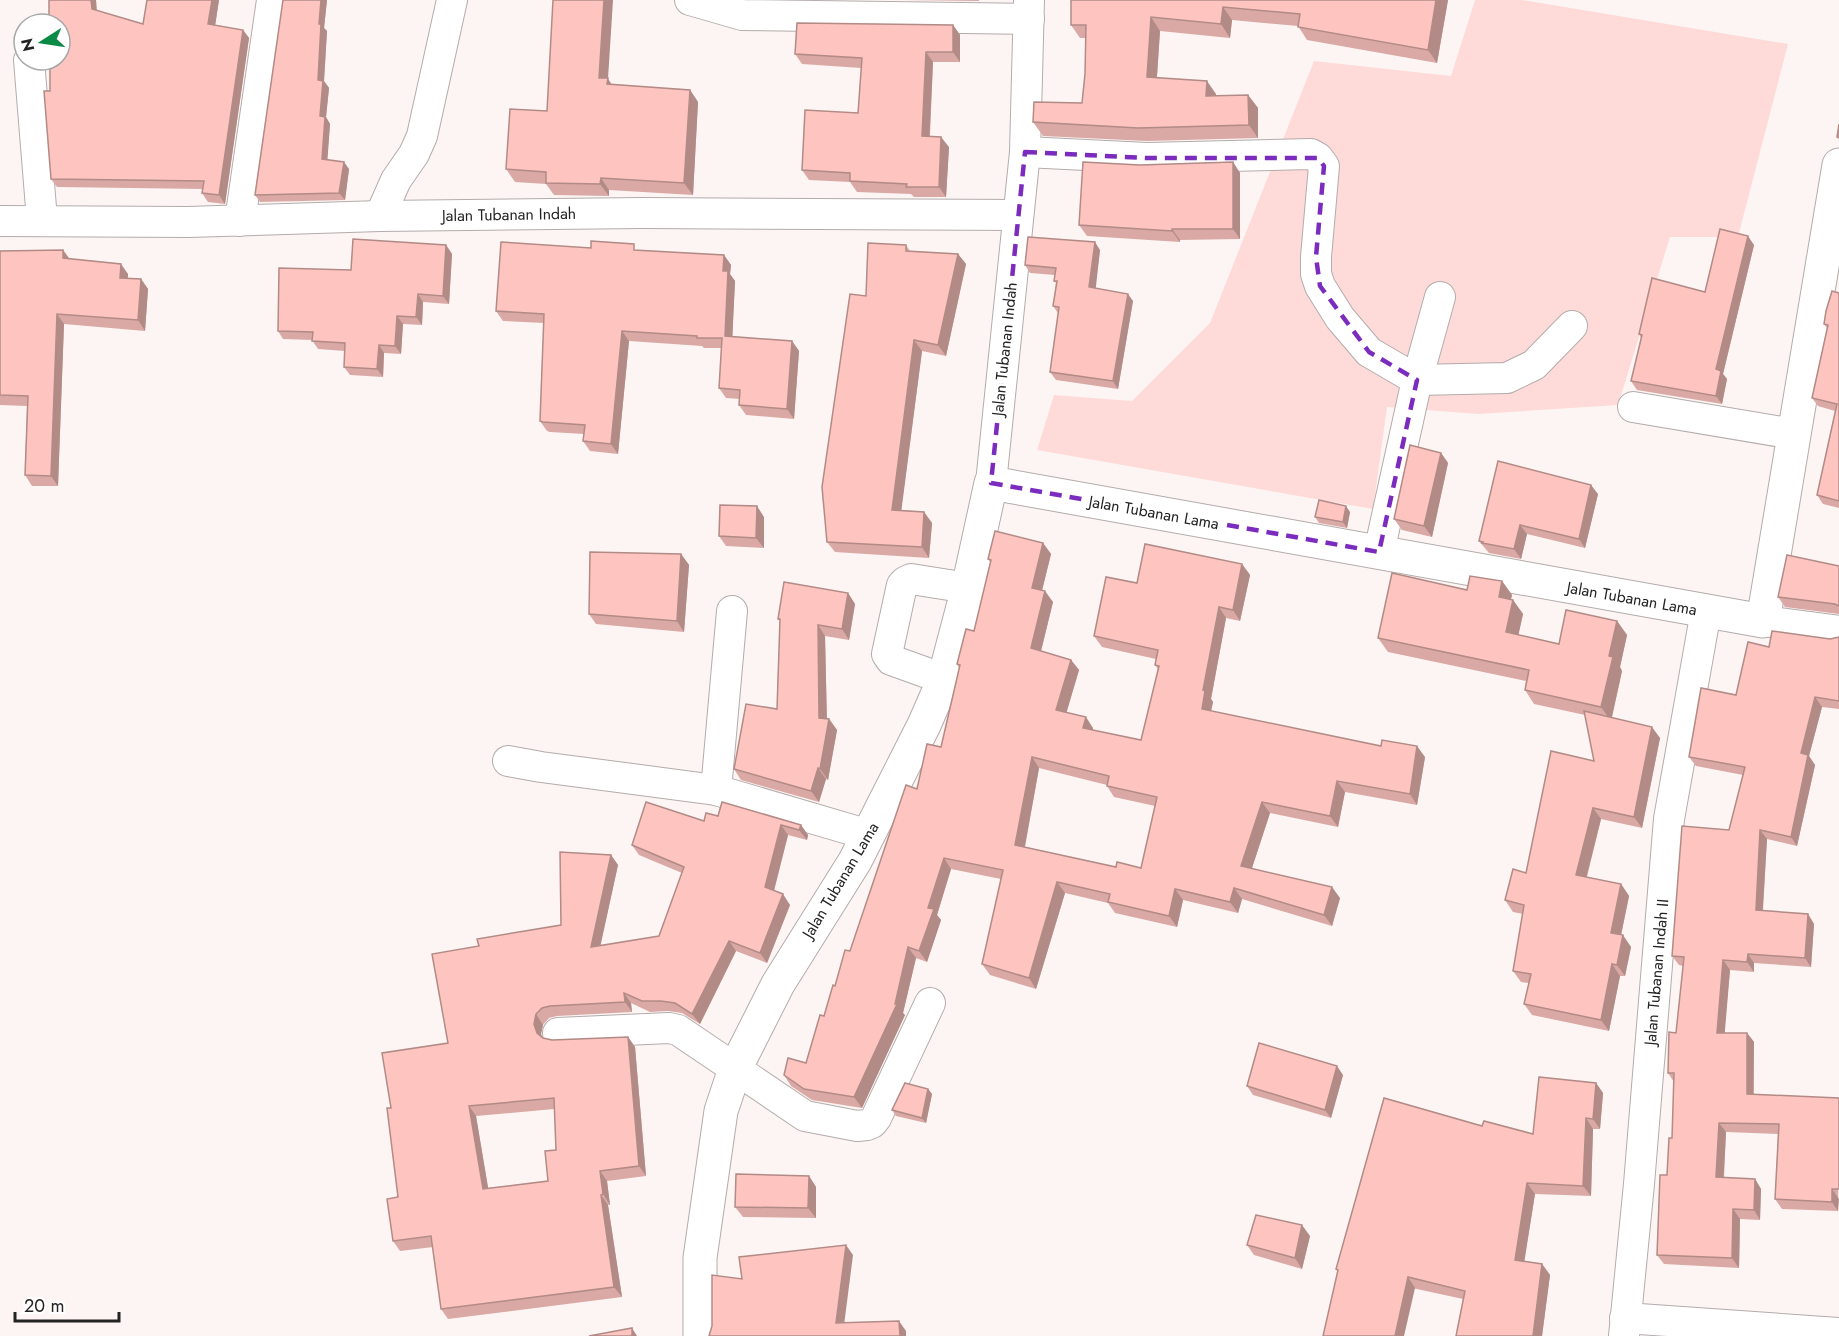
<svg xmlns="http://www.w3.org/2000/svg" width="1839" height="1336" font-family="Jost,sans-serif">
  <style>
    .green { fill: #fedbd8 }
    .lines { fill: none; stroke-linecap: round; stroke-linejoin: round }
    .street-casing { stroke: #b3acab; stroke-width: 32 }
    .secondary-casing { stroke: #b3acab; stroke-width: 35 }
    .street { stroke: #fff; stroke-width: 30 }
    .secondary { stroke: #fff; stroke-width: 33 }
    .wall { fill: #daa9a5; fill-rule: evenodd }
    .shaded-wall { fill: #b28a86 }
    .building { fill: #fec5c0; stroke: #b28a86; stroke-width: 1.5; fill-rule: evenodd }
    .marked { fill: none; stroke: #7b2cbf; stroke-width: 4.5; stroke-dasharray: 12 8; stroke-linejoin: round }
    .labels { text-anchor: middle; stroke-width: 6; stroke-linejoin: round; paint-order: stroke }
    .street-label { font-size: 16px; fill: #252222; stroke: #fff }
  </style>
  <rect width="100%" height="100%" fill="#fdf5f4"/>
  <path class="green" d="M1475,0h47l266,44 -50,193h-68l-52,168 -140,9 -91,-7 -14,102 -336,-59 17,-55 78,6 78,-78 104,-262 137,15z"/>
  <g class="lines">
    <g class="street-casing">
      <g id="street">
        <path d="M690,0l52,15 287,4"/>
        <path d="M29,60l13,160"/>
        <path d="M1025,152l122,6 164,-4 7,4 6,8 -8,91v17l4,12 20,32 29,34 48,28 90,-2 27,-13 38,-39"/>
        <path d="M380,216l16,-36 18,-26 8,-18 30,-136"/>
        <path d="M0,221l188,1 192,-6 261,-3 377,2"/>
        <path d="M240,221l32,-221"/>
        <path d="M1633,407l161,27"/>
        <path d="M991,483l34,-331 4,-152"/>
        <path d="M1379,552l38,-172 23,-83"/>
        <path d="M1763,621l76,10"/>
        <path d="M944,679l-53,-19 -4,-6 15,-69 3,-3 6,-3 57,9"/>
        <path d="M508,761l33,6 175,23 153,45"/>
        <path d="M716,790l16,-179"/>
        <path d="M558,1033l111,-5 9,2 127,86 52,10 10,-1 5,-2 4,-5 54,-115"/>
        <path d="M1625,1318l214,15"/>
        <path d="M1624,1336l15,-152 30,-365 37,-208"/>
      </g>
    </g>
    <g class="secondary-casing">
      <path id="secondary" d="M700,1336v-78l21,-147 14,-42 43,-85 77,-123 69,-136 20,-46 24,-91 23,-105 772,138 76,-456"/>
    </g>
    <use href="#street" class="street"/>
    <use href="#secondary" class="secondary"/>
  </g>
  <g class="wall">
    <path d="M49,0h47l1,11 46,13 4,-24h72l-4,25 28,5 6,8 -24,166 -17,-2 -6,-9 1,-4 -146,-2 -6,-8z"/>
    <path d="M283,0h44l-3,28 3,3 -3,50 5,7 -3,29 4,7 -3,35 22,10 -4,31 -85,2 -5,-7z"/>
    <path d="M904,0h75v1z"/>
    <path d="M1071,0h377l-11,63 -130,-23 -9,-14 -66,-6 -2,18 -70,-7 -3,46 59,17v2l32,-1 10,13v30l-111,3 -104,-5 -10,-14 49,-19 3,-29 1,-36h-6l-9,-13z"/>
    <path d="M953,25l7,10v27h-27l-3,74 19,11 -3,50h-32l-3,-3 -54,-2 -7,-10 -41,-2 -7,-10 56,-57 3,-45 -59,-4 -7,-10z"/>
    <path d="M608,79l4,6 78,5 8,12 -5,93 -84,-5v6l-55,-1 -8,-11 -31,-2 -9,-13 41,-58z"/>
    <path d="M1233,162l7,11v66l-60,1v2l-93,-6 -8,-11 61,-60z"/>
    <path d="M446,245l6,9 -3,50 -26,-2 -1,23 -19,-1 -2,30 -17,-1 -1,24 -33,-2 -6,-8 1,-16 -27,-2 -6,-9 -29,-1 -5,-8z"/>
    <path d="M906,245l4,6 48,3 8,10 -20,92 -24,-5 -21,159 23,2 8,11 -3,35 -94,-6 -8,-10 39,-246z"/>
    <path d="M1754,245l-31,129 4,5 -5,25 -85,-14 -6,-9 10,-43 -2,-4 66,-42z"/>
    <path d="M63,250l6,8 59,16v4l13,1 7,10 -3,42 -81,-7 -6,162h-26l-7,-11 2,-69 -27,-1v-154z"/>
    <path d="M1100,250l-5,38 38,13 -15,88 -62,-9 -6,-8 8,-59 -5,-7 3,-23 -2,-2 1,-6 -25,-2 -5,-8z"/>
    <path d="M639,251l85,4 7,10 -1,9 5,7 -3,56 60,4 7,10 -5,68 -48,-4 -7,-10 1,-6 -14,-1 -7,-10 3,-40h-18l-2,-2 -73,-5 -11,113 -28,-3 -7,-10 1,-7 -34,-2 -3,-1 -7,-10 4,-98 -41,-2 -7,-10z"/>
    <path d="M1839,293v215l-16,-4 -6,-9 18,-84 -17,-5 -6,-8 15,-70 -3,-4z"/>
    <path d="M1441,453l7,10 -16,74 -30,-7 -8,-11z"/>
    <path d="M1598,494l-13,54 -58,-14 -6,25 -32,-6 -10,-12z"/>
    <path d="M1350,512l-3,16 -28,-5 -4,-6z"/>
    <path d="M764,517v31l-38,-2 -7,-10z"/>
    <path d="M1043,543l8,11 -9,36 11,12 -12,49 30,9 8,10 -13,43 27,15v2l48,10 17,-71 -3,-4 1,-6 -54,-12 -8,-11 43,-53 105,-19 8,11 -10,46 -14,-3 -15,81 2,3 -2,9 214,46 -8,48 -72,-13 -7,35 -68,-14 -18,55 88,30 -8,28 -90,-27 -4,14 -55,-13 -6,27 -62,-14 -7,-10 -43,-10 -29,96 -46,-14 -8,-11 19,-85 -50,-10 -14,46 4,5 -14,42 -11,-4 -13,55 2,2 -43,93 -50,-8 -21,-14 -7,-11 22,-12 29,-77 82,-197 24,-42 18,-79 -2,-4 17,-33 17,-68 -3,-4zM1039,768l68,17v1l7,11 41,9 -14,62 -25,-1 -91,-20z"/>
    <path d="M681,554l8,11 -5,67 -88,-8 -7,-10z"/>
    <path d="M1839,566v48l-54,-7 -7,-10z"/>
    <path d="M1502,581l10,14 -1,4 2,1 10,14 -5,21 41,9 58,-23 10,14 -7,32 2,4 -10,46 48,21 -18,90 -41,-9 -14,58 34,7 8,12 -8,39 10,12 -6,29h-5l-11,55 -77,-16 -8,-11 5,-21 -8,-1 -8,-11 10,-57 -10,-2 -8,-12 21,-27 68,-112 -9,-46 -51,-11 -9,-14 1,-9 -138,-29 -10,-14 89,-48z"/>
    <path d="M848,593l7,11 -6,36 -24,-4 2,83h2l8,11 -9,50 -2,-1 -7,23 -78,-22 -7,-11 43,-60 3,-88 -2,-2z"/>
    <path d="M1839,637v72l-17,-2 -13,49 6,9 -18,81 -30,-7 -4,72 45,3 6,10 -3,43 -57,-4v9l-24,-2 -6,63h23l7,9v53l85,3 -1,113 -56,-2 -7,-10 3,-65 -52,-2 -2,46 31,1 6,10 -1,31 -20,-1 -1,49 -75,-4 -7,-9 15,-117 2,-56 -6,-9 8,-40 7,-67 -4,-1 -7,-9 57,-126 14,-55 -47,-9 -7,-9 47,-62 33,-48z"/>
    <path d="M718,816l83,9 7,10 -1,5 -19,-5 -14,56 16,14 -23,58 -31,-12 -36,73 -18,-11 -14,-2 -18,1 -19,-9 1,9 -75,4 -8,2 -6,7 -2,9 2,4 9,2 76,-3 7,10 11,129 -39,5 3,24h-2l14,92 -174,22 -7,-10 -8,-62 -33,4 -7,-10 5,-44 -7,-89 57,-65 31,-97 82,-21 50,-70 7,10 -18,81 59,-10 23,-63 -43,-18 -7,-10zM554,1109l2,41 -8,31 -60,7 -12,-72z"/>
    <path d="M1343,1075l-12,43 -78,-23 -6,-9z"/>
    <path d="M1596,1083l7,10 -3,36h-7l-2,67 -56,-2 -11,67 18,3 8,11 -8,61h-86l7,-37 -125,-27 -2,-3 146,-143 51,8z"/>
    <path d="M928,1089l4,5 -6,29 -30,-7 -4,-6z"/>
    <path d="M809,1176l7,11v31l-73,-1 -8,-10z"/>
    <path d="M1310,1236l-8,33 -48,-14 -7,-10z"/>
  </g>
  <g class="shaded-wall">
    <path d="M91,0h5l1,18 -5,-9z"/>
    <path d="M212,0h7l-5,33 -6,-9z"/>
    <path d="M321,0h6l-3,28 3,3 -3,50 5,7 -3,29 4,7 -3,42 -5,-7 -4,-79 1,-56z"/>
    <path d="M604,0h9l-5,79 8,12 -17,-13z"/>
    <path d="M1436,0h12l-11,63 -9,-13z"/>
    <path d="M1223,7l9,13 -2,18 -9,-14z"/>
    <path d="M1151,17l9,14 -4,59 -9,-13z"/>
    <path d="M953,25l7,10v27l-7,-10z"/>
    <path d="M243,30l6,8 -24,166 -6,-9z"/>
    <path d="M926,52l7,10 -4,84 -7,-10z"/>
    <path d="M1207,81l9,13 -1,15 -9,-13z"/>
    <path d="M690,90l8,12 -5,93 -9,-12z"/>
    <path d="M1248,95l10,13v30l-9,-13z"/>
    <path d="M941,137l8,10 -3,50 -7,-10z"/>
    <path d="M344,162l5,7 -4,31 -6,-7z"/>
    <path d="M1233,162l7,11v66l-7,-10z"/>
    <path d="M601,178l8,12v6l-9,-12z"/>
    <path d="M1172,229l8,11v2l-8,-11z"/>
    <path d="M1748,236l6,9 -31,129 4,5 -5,25 -6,-8v-27z"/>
    <path d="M1095,242l5,8 -5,45 -6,-8z"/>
    <path d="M446,245l6,9 -3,50 -6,-8z"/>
    <path d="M63,250l7,10 -7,-2z"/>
    <path d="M958,254l8,10 -20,92 -8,-11z"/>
    <path d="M724,255l7,10 -1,9 5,7 -3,65 -7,-10 -2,-65z"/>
    <path d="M121,264l7,10 -1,14 -7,-10z"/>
    <path d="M141,279l7,10 -3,42 -7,-11z"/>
    <path d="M418,294l5,8 -1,23 -6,-8z"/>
    <path d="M1128,294l5,7 -15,88 -5,-8z"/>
    <path d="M57,314l7,10 -6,162 -7,-10z"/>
    <path d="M397,316l6,8 -2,30 -6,-8z"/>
    <path d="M622,331l7,10 -11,113 -7,-10z"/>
    <path d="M914,340l8,11 -22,170 -8,-11z"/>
    <path d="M792,341l7,10 -5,68 -7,-10z"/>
    <path d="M379,345l5,8 -1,24 -6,-8z"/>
    <path d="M1441,453l7,10 -16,74 -8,-11z"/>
    <path d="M1591,485l7,9 -13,54 -6,-9z"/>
    <path d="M757,506l7,11v31l-8,-10z"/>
    <path d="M1346,506l4,6 -3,16 -4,-6z"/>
    <path d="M924,512l8,11 -3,35 -7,-11z"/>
    <path d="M1520,525l7,9 -6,25 -7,-10z"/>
    <path d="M1043,543l8,11 -11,45 -8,-11z"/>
    <path d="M681,554l8,11 -5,67 -7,-11z"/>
    <path d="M1242,564l8,11 -10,46 -7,-11z"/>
    <path d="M1502,581l10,14 -4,16 -9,-14z"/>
    <path d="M1045,591l8,11 -14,57 -8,-11z"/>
    <path d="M848,593l7,11 -6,36 -7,-11z"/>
    <path d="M1513,600l10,14 -7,32 -10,-14z"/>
    <path d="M1219,607l7,11 -15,81 2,3 -4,18 -7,-11 1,-19z"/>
    <path d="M1617,621l10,14 -7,32 2,4 -11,50 -10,-14 8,-51z"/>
    <path d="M818,625l7,11 2,92 -8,-10z"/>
    <path d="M1071,660l8,10 -15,51 -8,-11z"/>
    <path d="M1815,697l7,10 -13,49 6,9 -18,81 -6,-9 10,-84z"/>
    <path d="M1086,717l7,11 -2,10 -8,-10z"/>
    <path d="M829,719l8,11 -9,50 -8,-11z"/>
    <path d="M1652,727l8,11 -18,90 -8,-11z"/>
    <path d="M1417,746l8,11 -8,48 -7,-11z"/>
    <path d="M1032,757l7,11 -16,88 -8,-11z"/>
    <path d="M818,768l8,11 -7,23 -8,-11z"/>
    <path d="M1337,781l8,11 -7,35 -8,-11z"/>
    <path d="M1262,802l8,11 -21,64 -8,-11z"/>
    <path d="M1593,808l8,11 -17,67 -8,-11z"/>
    <path d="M781,825l7,10 -16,63 -7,-11z"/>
    <path d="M801,825l7,10 -1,5 -8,-10z"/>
    <path d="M1760,830l7,9 -5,81 -6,-10z"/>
    <path d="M611,855l7,10 -20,92 -7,-10z"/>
    <path d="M944,858l7,11 -14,46 4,5 -14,42 -8,-11 9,-43z"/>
    <path d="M1057,882l8,11 -29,96 -7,-11z"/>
    <path d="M1621,884l8,12 -10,49 -8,-12z"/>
    <path d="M1332,887l8,11 -8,28 -8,-11z"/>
    <path d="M1234,888l8,11 -4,14 -8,-11z"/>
    <path d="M1175,889l8,11 -6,27 -8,-11z"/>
    <path d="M783,894l7,11 -23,58 -7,-10z"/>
    <path d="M1808,914l6,10 -3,43 -6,-9z"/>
    <path d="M1623,935l8,12 -6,29 -8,-11z"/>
    <path d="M729,941l7,10 -36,73 -8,-10z"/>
    <path d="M908,947l8,11 -13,55 2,2 -43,93 -8,-11 41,-93z"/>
    <path d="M1748,954l6,9v9l-7,-10z"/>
    <path d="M1723,960l7,10 -6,72 -7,-9z"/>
    <path d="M1612,964l8,12 -11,55 -8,-11z"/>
    <path d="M624,993l7,10 1,9 -7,-10z"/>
    <path d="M536,1014l7,11 -2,9 3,9 -7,-10 -3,-9z"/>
    <path d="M1747,1033l7,9 -1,62 -6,-10z"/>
    <path d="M628,1037l7,10 11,129 -7,-10z"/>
    <path d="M1337,1066l6,9 -12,43 -6,-8z"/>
    <path d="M1596,1083l7,10 -3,36 -7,-10z"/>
    <path d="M928,1089l4,5 -6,29 -4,-5z"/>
    <path d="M469,1106l7,10 14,83 -7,-10z"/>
    <path d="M1586,1118l7,11 -2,67 -8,-10z"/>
    <path d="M1719,1123l7,9 -3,55 -7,-10z"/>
    <path d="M600,1171l7,10 3,24 -7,-11z"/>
    <path d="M809,1176l7,11v31l-8,-10z"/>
    <path d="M1755,1179l6,10 -1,31 -6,-10z"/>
    <path d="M1527,1183l8,11 -12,76 -8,-10z"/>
    <path d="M1832,1189l7,10 -1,12 -6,-9z"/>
    <path d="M601,1195l7,10 14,92 -8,-10z"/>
    <path d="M1733,1209l7,10 -1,49 -7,-10z"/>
    <path d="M1302,1225l8,11 -8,33 -7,-11z"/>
    <path d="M846,1245l7,10 -10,78 -7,-10z"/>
    <path d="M1542,1264l8,11 -8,61h-9z"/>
    <path d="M1408,1277l7,11 -11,48h-9z"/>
    <path d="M899,1321l7,10v5h-6z"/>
    <path d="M632,1328l5,8h-5z"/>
  </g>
  <g class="building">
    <path d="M49,0h42l1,9 51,15 4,-24h65l-4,24 35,6 -24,165 -17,-2 2,-12 -153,-2 -7,-88h6v-31h10v-36h-11z"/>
    <path d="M283,0h38l-2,24h2l-3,56 5,1 -3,35 5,1 -3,42 22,3 -5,31 -84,2z"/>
    <path d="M553,0h51l-5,78h9l-1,6 83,6 -6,93 -83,-5 -1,6 -54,-1v-11l-40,-3 4,-60 37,2z"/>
    <path d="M1071,0h365l-8,50 -130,-23 2,-13 -77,-7 -2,17 -70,-7 -4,60 60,4 -1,15 42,-1 1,30 -111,3 -105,-6 1,-20 48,1 3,-29 1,-49h-15z"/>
    <path d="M797,23l156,2v27h-27l-4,84 19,1 -2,50h-33l1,-3 -57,-3v-8l-48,-3 3,-60 53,3 4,-55 -67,-4z"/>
    <path d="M1839,124v14l-2,-1z"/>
    <path d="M1083,162l57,3 93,-3v67h-61v2l-93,-6z"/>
    <path d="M1720,229l28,7 -32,133 5,2 -5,25 -85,-15 11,-46 -3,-1 13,-56 53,14z"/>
    <path d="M1028,237l67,5 -6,45 39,7 -15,87 -63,-9 9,-65 -6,-1 4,-25h-3l2,-13 -31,-3z"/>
    <path d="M353,239l93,6 -3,51 -25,-2 -2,23 -19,-1 -2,30 -16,-1 -2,24 -33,-2 1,-24 -33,-2 1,-9 -35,-1 1,-63 72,2z"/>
    <path d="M591,241l43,3v6l90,5 -1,16h5l-3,65 67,5 -5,68 -48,-4 1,-15 -21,-2 3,-50h-25v-2l-75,-5 -11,113 -28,-3 2,-16 -42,-3 -3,-1 4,-107 -48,-3 5,-69 90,6z"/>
    <path d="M868,243l38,2v6l52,3 -20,91 -24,-5 -22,170 32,2 -2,35 -95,-5 -5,-55 28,-193 16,2z"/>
    <path d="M63,250v8l58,6 -1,14 21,1 -3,41 -81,-6 -6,162 -26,-1 3,-79 -28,-1v-144z"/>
    <path d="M1832,291l7,2v208l-22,-6 20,-91 -25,-6 16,-73 -4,-1 2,-13z"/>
    <path d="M1410,445l31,8 -17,73 -30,-7z"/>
    <path d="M1498,461l93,24 -12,54 -59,-14 -6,24 -32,-6 1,-1 -4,-1z"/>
    <path d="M1319,500l27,6 -3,16 -28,-5z"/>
    <path d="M720,505l37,1 -1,32 -37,-2z"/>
    <path d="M995,531l48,12 -11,45 13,3 -14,57 40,12 -15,50 30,7 -3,11 58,12 18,-74 -4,-1 3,-15 -64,-14 12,-59 31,6 8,-39 97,20 -9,46 -14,-3 -16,83 2,1 -3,18 179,37 1,-6 35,6 -7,48 -73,-13 -7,35 -68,-14 -21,64 91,21 -8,28 -90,-27 -4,14 -55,-13 -6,27 -61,-14 2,-8 -53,-12 -28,96 -47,-14 21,-94 -59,-12 -16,50 6,1 -15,42 -11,-4 -13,57h2l-43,93 -50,-8 -20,-14 4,-17 18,5 14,-48 4,1 9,-31 2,1 10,-36 5,1 56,-166 11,4 10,-45 14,3 19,-82 -3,-1 9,-35 8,2 17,-71 -3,-1zM1032,757l77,19 -2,10 50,11 -16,71 -24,-6 -1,5 -101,-22z"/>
    <path d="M590,552l91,2 -4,67 -88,-7z"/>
    <path d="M1787,555l52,11v40l-4,-2 -57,-7z"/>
    <path d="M1392,573l75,17 3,-14 32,5 -3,16 14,3 -7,32 53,12 7,-34 51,11 -8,35 4,1 -12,50 -76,-17 4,-20 -151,-32z"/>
    <path d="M784,582l64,11 -6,36 -24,-4 1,93 10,1 -9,50 -2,-1 -7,23 -77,-22 12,-65 31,5 3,-90h-2z"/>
    <path d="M1772,631l58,8 9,-2v64l-24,-4 -14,56 7,2 -17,82 -31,-7 -4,80 52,4 -3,44 -57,-4 -1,8 -24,-2 -6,73h30v61l92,4v91h-7v13l-57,-3 4,-75 -60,-1 -3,54 39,2 -1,31 -21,-1 -1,49 -75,-3 3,-80h7l2,-37h3l2,-65h-6l1,-41 7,1 8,-76 -12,-1 10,-130 47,4 16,-63 -56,-10 12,-69 35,7 12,-53 21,5z"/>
    <path d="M1584,711l68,16 -18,90 -41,-9 -17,67 45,9 -10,49 12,2 -6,30 -5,-1 -11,56 -77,-16 7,-30 -18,-3 11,-66 -19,-5 8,-31 13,4 25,-122 43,10z"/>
    <path d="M646,802l58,19 2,-8 12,3 4,-14 79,23 -2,5 -18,-5 -16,62 18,7 -23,59 -31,-12 -37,73 -17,-11 -14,-2h-19l-18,-8 1,9 -75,4 -8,2 -6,6 -2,10 3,9 6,5 9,2 76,-3 11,129 -39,5 3,23 -2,1 13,92 -173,22 -10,-73 -38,5 -6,-42 11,-2 -11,-89h4l-9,-55 66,-10 -16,-89 47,-8 -2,-7 84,-14 -1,-73 51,3 -20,92 68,-11 25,-69 -52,-22zM554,1098l2,52 -11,1 3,30 -65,8 -14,-83z"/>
    <path d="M1259,1043l78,23 -12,44 -78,-24z"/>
    <path d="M1539,1077l57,6 -3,36 -7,-1 -3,68 -56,-3 -12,77 27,4 -9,72h-77l9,-45 -57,-14 -13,59h-72l15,-66 -2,-1 48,-171 98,28 2,-5 49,13z"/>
    <path d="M905,1083l23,6 -6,29 -30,-8z"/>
    <path d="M736,1174l73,2 -1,32 -73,-1z"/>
    <path d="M1256,1215l46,10 -7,33 -48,-13z"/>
    <path d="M846,1245l-10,78 63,-2 1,15h-191l3,-10v-51l30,4 -3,-22z"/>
    <path d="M632,1328v8h-43z"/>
  </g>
  <path class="marked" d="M1025,152l122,6h171l6,8 -8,91 4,29 49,66 48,28 -38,172 -388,-69z"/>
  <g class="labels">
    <g class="street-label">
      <text transform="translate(509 214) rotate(-1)" y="6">Jalan Tubanan Indah</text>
      <text transform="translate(1004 349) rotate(-84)" y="6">Jalan Tubanan Indah</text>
      <text transform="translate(1154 512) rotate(10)" y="6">Jalan Tubanan Lama</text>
      <text transform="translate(1632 598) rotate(10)" y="6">Jalan Tubanan Lama</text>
      <text transform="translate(840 880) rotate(-59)" y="6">Jalan Tubanan Lama</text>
      <text transform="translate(1656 972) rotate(-85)" y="6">Jalan Tubanan Indah II</text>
    </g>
  </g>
  <g transform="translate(42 42) rotate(258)"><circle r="28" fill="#ffffff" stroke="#a8a7a7" stroke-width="1.5"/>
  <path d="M0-4.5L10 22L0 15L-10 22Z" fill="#0b8a46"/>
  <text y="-9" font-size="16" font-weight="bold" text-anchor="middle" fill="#252222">N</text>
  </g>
  <path d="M15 1312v9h104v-9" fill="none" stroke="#252222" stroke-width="3"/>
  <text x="24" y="1312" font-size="18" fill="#252222" stroke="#ffffff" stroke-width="4.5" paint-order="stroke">20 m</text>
</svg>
